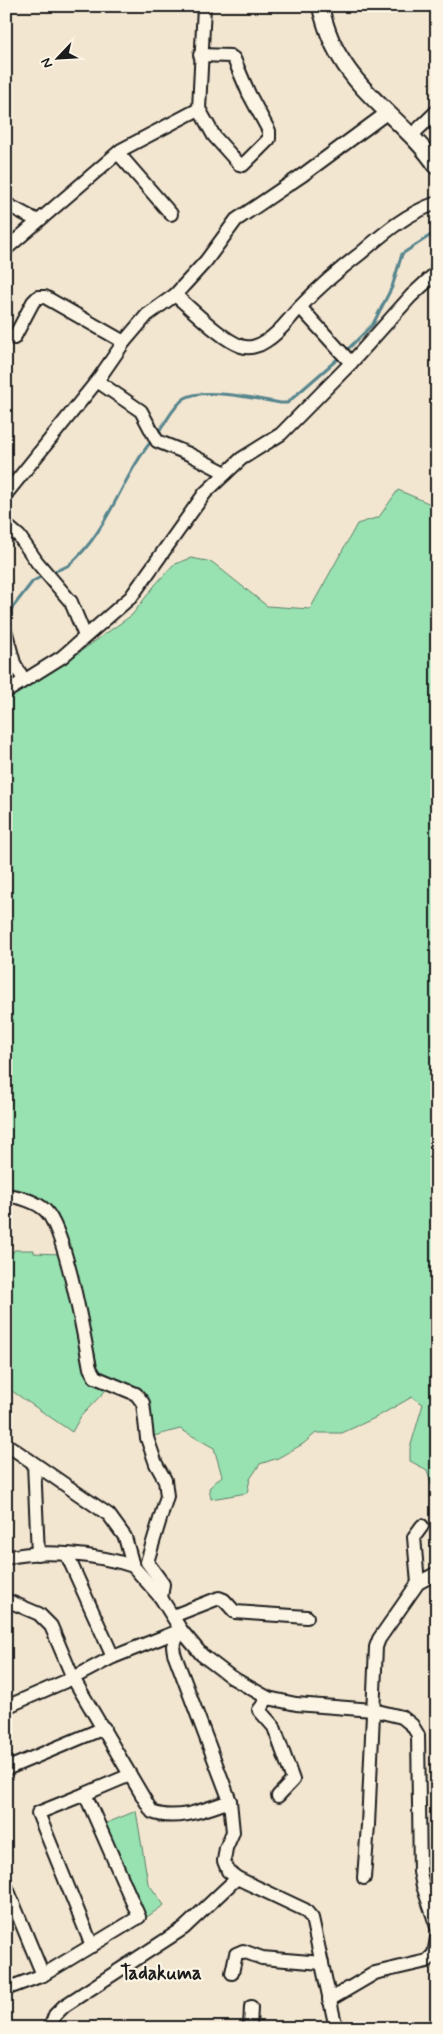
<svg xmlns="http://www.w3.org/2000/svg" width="443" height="2034" font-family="Mynerve,sans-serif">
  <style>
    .green { fill: #98e1b1; stroke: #5a7e66 }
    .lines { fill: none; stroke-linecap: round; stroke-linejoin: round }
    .stream { stroke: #56858d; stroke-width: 3 }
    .minor-casing { stroke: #1c1c1c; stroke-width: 16 }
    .tertiary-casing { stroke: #1c1c1c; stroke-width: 19 }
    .minor { stroke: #fcf5e5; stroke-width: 12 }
    .tertiary { stroke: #fcf5e5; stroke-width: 15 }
    .labels { text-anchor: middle; stroke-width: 4.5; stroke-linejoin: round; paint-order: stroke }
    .quarter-label { font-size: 19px; font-weight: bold; fill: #1c1c1c; stroke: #fcf5e5 }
  </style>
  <rect width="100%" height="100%" fill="#f3e6d1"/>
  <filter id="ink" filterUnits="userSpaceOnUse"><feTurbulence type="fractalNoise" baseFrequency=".02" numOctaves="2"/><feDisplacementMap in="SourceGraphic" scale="10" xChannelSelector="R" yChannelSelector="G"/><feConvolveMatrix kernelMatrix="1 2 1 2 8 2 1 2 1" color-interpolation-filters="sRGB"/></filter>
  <g filter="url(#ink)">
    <g class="green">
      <path d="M398,490l35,15 4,6v977l-5,-3 -5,-15 -17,-9v-13l13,-44 -11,-7 -37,21 -33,15h-26l-13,11 -25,14 -18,6 -10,15 -3,14 -36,6 -2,-11 13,-12 -8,-28 -34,-19 -26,7 -4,-35 -7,-9 -41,-17 -5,-10c-6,-31 -25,-139 -46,-157 -13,-11 -30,-13 -45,-22v-489l58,-34 68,-48 23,-30 18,-20 18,-7 21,4 55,44 43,3 47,-85 22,-7z"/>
      <path d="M14,1250h20v3l27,1 27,118 19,17 -26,27 -9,16 -66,-45v-134h7z"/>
      <path d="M136,1811l12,72 16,22 -20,14 -40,-95z"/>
    </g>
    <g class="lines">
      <g class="stream">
        <path d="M345,352l28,-28 19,-37 10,-33 35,-23"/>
        <path d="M157,434c9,-11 16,-28 28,-36 18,-11 74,1 95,5h7l54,-47"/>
        <path d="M51,573c6,-3 13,-5 18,-8 40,-34 52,-87 84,-126"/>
        <path d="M6,616l27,-35 12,-6"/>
      </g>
      <g class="minor-casing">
        <g id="minor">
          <path d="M199,109l15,27 25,28 4,1 26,-26v-8l-20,-37 -15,-35 -4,-3 -30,-1"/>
          <path d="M411,136l26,-25"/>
          <path d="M118,153l53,61"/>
          <path d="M6,204l32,17"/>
          <path d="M6,249l115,-99 78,-41 5,-103"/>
          <path d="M175,295c16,13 47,45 66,51 8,3 18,0 25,-5 15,-9 23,-23 35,-35 18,-19 39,-37 60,-53 23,-20 46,-40 76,-50"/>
          <path d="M300,307l51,56"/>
          <path d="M14,338l19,-36 5,-5h7l79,45"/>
          <path d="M97,381l44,30 16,30 32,13 37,19"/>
          <path d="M6,494l91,-113 27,-39 23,-27 28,-20 31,-34 30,-41 68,-46 84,-62"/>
          <path d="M6,525l13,11 18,26 34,40 14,34"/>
          <path d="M6,633l8,30 10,17"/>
          <path d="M6,692l56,-35 69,-60 74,-104 36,-34 40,-25 70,-71 60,-67 26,-24"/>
          <path d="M6,1195c14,2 29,6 39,15 21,20 39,126 45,158l5,9 41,17 7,9 4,35 9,26 9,16 2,16 -20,66 16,22 -2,14"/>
          <path d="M6,1444l103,71 16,22 8,29 28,32 20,32 21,25 29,22 37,21 28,6 77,6 29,7 10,8 6,10 2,137 3,14 14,41"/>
          <path d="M34,1464l4,90"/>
          <path d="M67,1555l46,102"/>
          <path d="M6,1558c36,-10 93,-3 127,8"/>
          <path d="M418,1583l-4,-46 8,-11"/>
          <path d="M6,1600l33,14 12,12 22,52 79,134c24,10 55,-3 78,-11"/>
          <path d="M173,1616l46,-18 5,2 11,12 72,5"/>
          <path d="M181,1630l-8,16 1,7 56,148 3,31 -7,16 -2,13 4,10 9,7 68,32 7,8 24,110"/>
          <path d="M268,1698l-9,12 15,17 19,53 -15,16"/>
          <path d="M6,1707l67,-29 40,-21 68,-27"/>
          <path d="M6,1769l98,-41"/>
          <path d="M85,1794l-47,19 54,133"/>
          <path d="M364,1878l4,-53 8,-178 3,-8 39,-56 19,-10"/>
          <path d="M6,1886l37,89"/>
          <path d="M232,1973l4,-19 7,-3 19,7 60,5"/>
          <path d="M6,1989l37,-14 96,-58 -54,-123 45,-19"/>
          <path d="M329,2000l46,-27 52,-12 7,-7 3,-16"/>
          <path d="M50,2028l5,-13 9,-9 120,-78 53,-50"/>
          <path d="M250,2028l1,-21"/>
        </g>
      </g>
      <g class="tertiary-casing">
        <path id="tertiary" d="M320,6c5,18 10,35 20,51 24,42 70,69 97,110"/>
      </g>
      <use href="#minor" class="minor"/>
      <use href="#tertiary" class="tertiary"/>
    </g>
  </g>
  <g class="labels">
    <g class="quarter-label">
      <text x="161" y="1979">Tadakuma</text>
    </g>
  </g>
  <rect width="443" height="2034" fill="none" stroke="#fcf5e5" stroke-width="25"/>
  <rect x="12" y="12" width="418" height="2009" fill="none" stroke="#1c1c1c" stroke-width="2" filter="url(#ink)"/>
  <g transform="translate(58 58) rotate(245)" stroke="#fcf5e5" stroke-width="4" paint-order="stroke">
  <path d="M0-4L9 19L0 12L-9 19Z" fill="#1c1c1c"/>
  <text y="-8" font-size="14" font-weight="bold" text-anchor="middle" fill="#1c1c1c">N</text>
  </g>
</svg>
